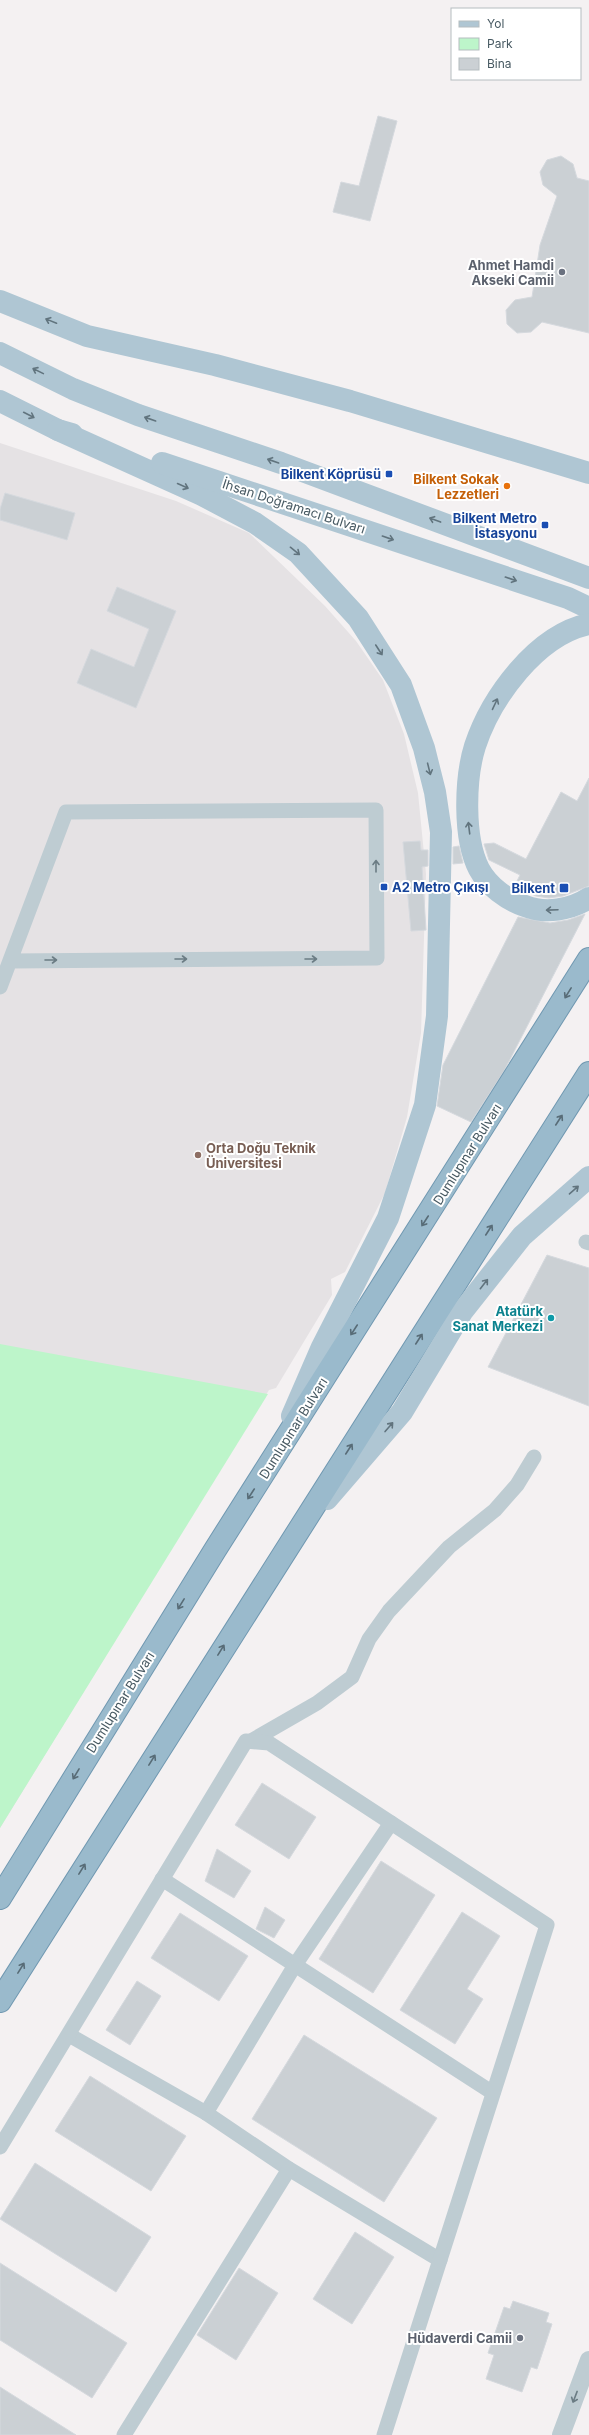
<svg xmlns="http://www.w3.org/2000/svg" width="589" height="2435" font-family="Inter,sans-serif">
  <style>
    .education { fill: #e5e2e4 }
    .green { fill: #bdf5ca }
    .building { fill: #cbd0d4; stroke: #d5d9de }
    .lines { fill: none; stroke-linecap: round; stroke-linejoin: round }
    .trunk-casing { stroke: #7098b1; stroke-width: 24 }
    .minor { stroke: #beccd2; stroke-width: 15 }
    .tertiary { stroke: #beccd2; stroke-width: 18 }
    .primary { stroke: #afc6d3; stroke-width: 22 }
    .trunk { stroke: #9abacc; stroke-width: 22 }
    .oneway { stroke: #61747e }
    .oneway2 { stroke: #6b7c84 }
    .oneway3 { stroke: #586c77 }
    .worship-dot { fill: #6b7280; stroke: #fff; stroke-width: 1.5 }
    .transit-dot { fill: #1a4fb4; stroke: #fff; stroke-width: 1.5 }
    .food-dot { fill: #e8710a; stroke: #fff; stroke-width: 1.5 }
    .education-dot { fill: #8d6e63; stroke: #fff; stroke-width: 1.5 }
    .culture-dot { fill: #0f9aa8; stroke: #fff; stroke-width: 1.5 }
    .labels { text-anchor: middle; stroke-width: 4; stroke-linejoin: round; paint-order: stroke }
    .worship-label { font-size: 13px; font-weight: bold; fill: #5b616d; stroke: #fff; text-anchor: end }
    .transit-label { font-size: 13px; font-weight: bold; fill: #164399; stroke: #fff; text-anchor: end }
    .food-label { font-size: 13px; font-weight: bold; fill: #c56008; stroke: #fff; text-anchor: end }
    .street-label { font-size: 13px; fill: #475962; stroke: #fff }
    .education-label { font-size: 13px; font-weight: bold; fill: #785e54; stroke: #fff; text-anchor: start }
    .culture-label { font-size: 13px; font-weight: bold; fill: #0d838f; stroke: #fff; text-anchor: end }
  </style>
  <rect width="100%" height="100%" fill="#f4f1f2"/>
  <path class="education" d="M0,443l176,58 73,32 76,73 31,35 27,39 21,54 14,59 8,81 -5,159 -14,84 -22,76 -40,79 -14,7 1,16 -56,93 -7,2 -269,438z"/>
  <path class="green" d="M0,1344l268,50 -268,434z"/>
  <g class="building">
    <path d="M378,116l19,5 -27,100 -37,-9 8,-30 18,4z"/>
    <path d="M561,156l12,8 4,14 12,3v152l-47,-11 -11,10 -14,1 -10,-9 -1,-14 9,-10 17,-3 8,-52 17,-49 -14,-11 -3,-13 7,-12z"/>
    <path d="M5,493l70,20 -8,27 -67,-20v-11z"/>
    <path d="M117,587l59,24 -40,97 -59,-25 14,-34 43,18 15,-38 -42,-18z"/>
    <path d="M589,778v108l-26,10 -14,2 -13,-2 -22,-9 6,-12 -31,-15 -5,-16 10,-1 32,16 35,-67 16,9z"/>
    <path d="M420,841l1,9h7v16l-6,1 4,63 -15,1 -8,-89z"/>
    <path d="M459,846l4,17 -10,1v-17z"/>
    <path d="M585,914l-81,157 -33,51 -34,-16 6,-41 75,-148 32,6 18,-3z"/>
    <path d="M547,1255l42,13v138l-101,-39z"/>
    <path d="M262,1783l54,34 -27,42 -54,-34z"/>
    <path d="M217,1849l34,22 -17,27 -29,-17z"/>
    <path d="M381,1861l54,34 -62,98 -54,-34z"/>
    <path d="M265,1907l20,13 -11,18 -18,-9z"/>
    <path d="M462,1912l38,24 -33,53 16,10 -28,45 -55,-34z"/>
    <path d="M180,1913l68,43 -29,45 -68,-43z"/>
    <path d="M137,1981l24,15 -31,49 -24,-15z"/>
    <path d="M304,2035l133,83 -53,84 -132,-83z"/>
    <path d="M90,2076l96,60 -35,55 -96,-60z"/>
    <path d="M35,2163l116,74 -35,55 -116,-73z"/>
    <path d="M355,2232l39,25 -42,67 -39,-25z"/>
    <path d="M0,2263l127,80 -35,55 -92,-58z"/>
    <path d="M239,2268l39,25 -42,67 -39,-25z"/>
    <path d="M513,2301l36,12 -3,9 6,2 -15,45 -6,-2 -9,25 -36,-13 8,-24 -6,-2 16,-46 6,2z"/>
    <path d="M0,2387l76,48h-76z"/>
  </g>
  <g class="lines">
    <g class="trunk-casing">
      <g id="trunk">
        <path d="M0,1898l215,-348 374,-591"/>
        <path d="M0,2001l589,-928"/>
      </g>
    </g>
    <g class="minor">
      <path d="M0,987l66,-175 310,-2 1,148 -365,3"/>
      <path d="M586,1242l3,1"/>
      <path d="M251,1741l66,-38 35,-26 17,-38 20,-28 60,-64 46,-37 22,-25 17,-28"/>
      <path d="M162,1879l331,214"/>
      <path d="M69,2035l137,78 83,56 151,91"/>
      <path d="M206,2113l89,-148 96,-142"/>
      <path d="M0,2147l246,-406 23,2 278,182 -163,510"/>
      <path d="M124,2435l165,-266"/>
    </g>
    <path class="tertiary" d="M561,2435l28,-75"/>
    <g class="primary">
      <path d="M0,301l87,35 128,29 135,36 239,72"/>
      <path d="M0,353l73,36 65,26 143,48 308,115"/>
      <path d="M0,401l58,29 14,4"/>
      <path d="M58,430l144,65 53,28 43,30 60,65 43,67 23,63 11,44 6,40 -4,184 -12,89 -37,113 -66,129 -30,69"/>
      <path d="M162,463l406,135 21,10"/>
      <path d="M589,624c-53,11 -98,74 -114,122 -10,32 -12,92 4,123 9,17 28,31 46,37 20,8 46,4 64,-8"/>
      <path d="M327,1499l75,-87 60,-100 60,-76 67,-59"/>
    </g>
    <use href="#trunk" class="trunk"/>
  </g>
  <defs><path id="oneway-shaft" d="M-6 0H5M1.5-3L5.5 0L1.5 3" fill="none" stroke-width="1.6" stroke-linecap="round" stroke-linejoin="round"/></defs>
  <g class="oneway">
    <use href="#oneway-shaft" transform="translate(51 321) rotate(-158)"/>
    <use href="#oneway-shaft" transform="translate(38 371) rotate(-154)"/>
    <use href="#oneway-shaft" transform="translate(29 415) rotate(27)"/>
    <use href="#oneway-shaft" transform="translate(150 419) rotate(-161)"/>
    <use href="#oneway-shaft" transform="translate(273 461) rotate(-161)"/>
    <use href="#oneway-shaft" transform="translate(183 486) rotate(24)"/>
    <use href="#oneway-shaft" transform="translate(435 520) rotate(-160)"/>
    <use href="#oneway-shaft" transform="translate(388 538) rotate(19)"/>
    <use href="#oneway-shaft" transform="translate(295 551) rotate(39)"/>
    <use href="#oneway-shaft" transform="translate(511 579) rotate(19)"/>
    <use href="#oneway-shaft" transform="translate(379 650) rotate(57)"/>
    <use href="#oneway-shaft" transform="translate(495 704) rotate(-65)"/>
    <use href="#oneway-shaft" transform="translate(429 769) rotate(76)"/>
    <use href="#oneway-shaft" transform="translate(469 828) rotate(-97)"/>
    <use href="#oneway-shaft" transform="translate(552 910) rotate(178)"/>
    <use href="#oneway-shaft" transform="translate(574 1190) rotate(-41)"/>
    <use href="#oneway-shaft" transform="translate(484 1284) rotate(-52)"/>
    <use href="#oneway-shaft" transform="translate(389 1427) rotate(-49)"/>
  </g>
  <g class="oneway2">
    <use href="#oneway-shaft" transform="translate(376 866) rotate(-90)"/>
    <use href="#oneway-shaft" transform="translate(181 959)"/>
    <use href="#oneway-shaft" transform="translate(311 959)"/>
    <use href="#oneway-shaft" transform="translate(51 960)"/>
    <use href="#oneway-shaft" transform="translate(575 2397) rotate(111)"/>
  </g>
  <g class="oneway3">
    <use href="#oneway-shaft" transform="translate(568 993) rotate(122)"/>
    <use href="#oneway-shaft" transform="translate(559 1120) rotate(-57)"/>
    <use href="#oneway-shaft" transform="translate(425 1221) rotate(123)"/>
    <use href="#oneway-shaft" transform="translate(489 1230) rotate(-57)"/>
    <use href="#oneway-shaft" transform="translate(354 1330) rotate(123)"/>
    <use href="#oneway-shaft" transform="translate(419 1339) rotate(-57)"/>
    <use href="#oneway-shaft" transform="translate(349 1449) rotate(-57)"/>
    <use href="#oneway-shaft" transform="translate(251 1494) rotate(123)"/>
    <use href="#oneway-shaft" transform="translate(181 1604) rotate(122)"/>
    <use href="#oneway-shaft" transform="translate(221 1650) rotate(-58)"/>
    <use href="#oneway-shaft" transform="translate(152 1760) rotate(-58)"/>
    <use href="#oneway-shaft" transform="translate(76 1774) rotate(121)"/>
    <use href="#oneway-shaft" transform="translate(82 1869) rotate(-58)"/>
    <use href="#oneway-shaft" transform="translate(21 1968) rotate(-58)"/>
  </g>
  <g class="worship-dot">
    <circle cx="562" cy="272" r="4"/>
    <circle cx="520" cy="2338" r="4"/>
  </g>
  <g class="transit-dot">
    <rect x="385" y="470" width="8" height="8" rx="2"/>
    <rect x="541" y="521" width="8" height="8" rx="2"/>
    <rect x="380" y="883" width="8" height="8" rx="2"/>
    <rect x="559" y="883" width="10" height="10" rx="2"/>
  </g>
  <circle class="food-dot" cx="507" cy="486" r="4"/>
  <circle class="education-dot" cx="198" cy="1155" r="4"/>
  <circle class="culture-dot" cx="551" cy="1318" r="4"/>
  <g class="labels">
    <g class="worship-label">
      <text x="554" y="270">Ahmet Hamdi<tspan x="554" dy="15">Akseki Camii</tspan></text>
      <text x="512" y="2343">Hüdaverdi Camii</text>
    </g>
    <g class="transit-label">
      <text x="381" y="479">Bilkent Köprüsü</text>
      <text x="537" y="523">Bilkent Metro<tspan x="537" dy="15">İstasyonu</tspan></text>
      <text x="392" y="892" text-anchor="start">A2 Metro Çıkışı</text>
      <text x="555" y="893">Bilkent</text>
    </g>
    <g class="food-label">
      <text x="499" y="484">Bilkent Sokak<tspan x="499" dy="15">Lezzetleri</tspan></text>
    </g>
    <g class="street-label">
      <text transform="translate(294 506) rotate(18)" y="5">İhsan Doğramacı Bulvarı</text>
      <text transform="translate(467 1154) rotate(-58)" y="5">Dumlupınar Bulvarı</text>
      <text transform="translate(293 1428) rotate(-58)" y="5">Dumlupınar Bulvarı</text>
      <text transform="translate(120 1702) rotate(-58)" y="5">Dumlupınar Bulvarı</text>
    </g>
    <g class="education-label">
      <text x="206" y="1153">Orta Doğu Teknik<tspan x="206" dy="15">Üniversitesi</tspan></text>
    </g>
    <g class="culture-label">
      <text x="543" y="1316">Atatürk<tspan x="543" dy="15">Sanat Merkezi</tspan></text>
    </g>
  </g>
  <rect x="451" y="8" width="130" height="72" fill="#ffffff" stroke="#b5bdc0"/>
  <rect x="459" y="21" width="20" height="6" fill="#afc6d3" stroke="#b5bdc0"/>
  <text x="487" y="28" font-size="12" fill="#475962">Yol</text>
  <rect x="459" y="38" width="20" height="12" fill="#bdf5ca" stroke="#b5bdc0"/>
  <text x="487" y="48" font-size="12" fill="#475962">Park</text>
  <rect x="459" y="58" width="20" height="12" fill="#cbd0d4" stroke="#b5bdc0"/>
  <text x="487" y="68" font-size="12" fill="#475962">Bina</text>
</svg>
